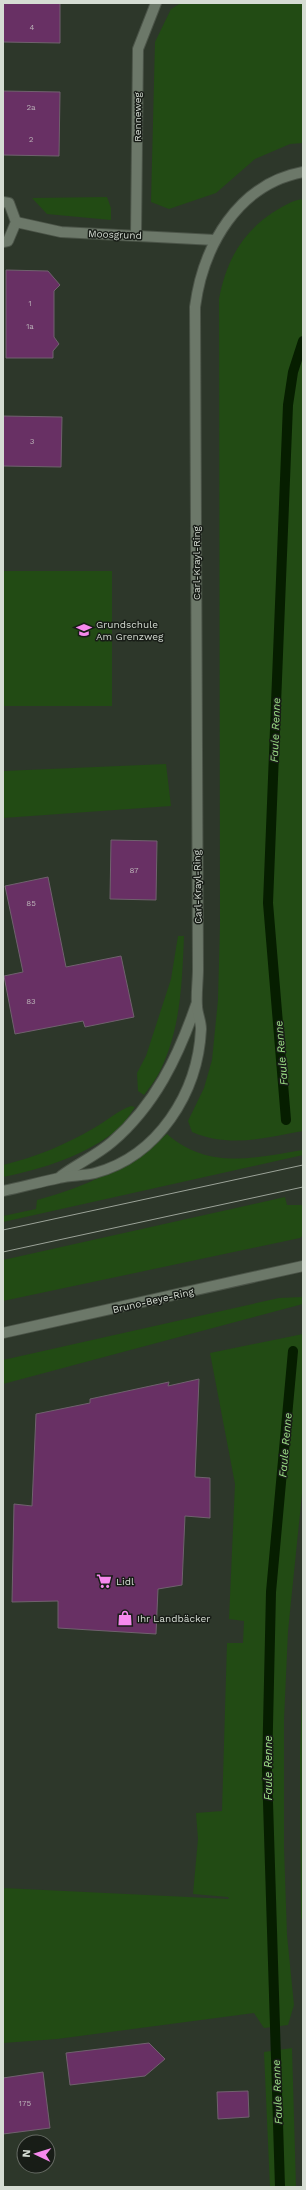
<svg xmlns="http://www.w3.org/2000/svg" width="306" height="2190" font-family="'Work Sans',sans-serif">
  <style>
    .green { fill: #224b14 }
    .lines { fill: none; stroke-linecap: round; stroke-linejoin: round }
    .stream { stroke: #061e00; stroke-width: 10 }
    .building { fill: #683064; stroke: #70616e }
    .street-casing { stroke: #4b5448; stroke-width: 12 }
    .street { stroke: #6c7869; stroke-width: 10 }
    .tram { stroke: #9ba398; stroke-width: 1 }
    .labels { text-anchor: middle; stroke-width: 3; stroke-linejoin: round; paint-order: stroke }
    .number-label { font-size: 8px; fill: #bab1b7 }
    .street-label { font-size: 10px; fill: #d5dcd3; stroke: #181d17 }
    .poi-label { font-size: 10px; fill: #d5dcd3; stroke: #181d17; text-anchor: start }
    .water-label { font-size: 11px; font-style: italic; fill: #9bde85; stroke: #181d17 }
  </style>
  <rect width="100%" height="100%" fill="#2d372a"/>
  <g class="green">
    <path d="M181,3h122v140l-13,1 -35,15 -39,34 -47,16 -18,-7 4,-160 16,-33z"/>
    <path d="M107,197l4,11v12l-64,-6 -15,-16z"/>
    <path d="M303,199v932c-39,7 -73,17 -111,1l-4,-11 16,-33 8,-28 6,-60 2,-75 -1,-626c7,-37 22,-65 53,-86 10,-6 20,-13 31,-14z"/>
    <rect x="3" y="571" width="109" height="135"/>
    <path d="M166,764l5,42 -168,12v-47z"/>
    <path d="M178,936h6c-2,46 -3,91 -23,133 -4,9 -11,18 -17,26l-6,-4 -1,-18 9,-17 25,-77z"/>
    <path d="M131,1106l4,1c-5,7 -10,16 -17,22 -31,26 -75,40 -115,48v-12c33,-8 62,-20 91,-37 13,-7 23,-17 37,-22z"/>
    <path d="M167,1134c41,36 87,24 136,16v5l-300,67v-6l33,-7 1,-9c53,-14 86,-32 130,-66z"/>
    <path d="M285,1197l2,8h16v30l-3,3 -297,63v-41z"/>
    <path d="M303,1297v7l-300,80v-24l276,-62z"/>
    <path d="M303,1334v150l-15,147 -4,88v129l3,87 7,70 -6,20 -24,3 -10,-15 -197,26 -54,4v-155l226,11 -1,-2 -35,-3 5,-55 -2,-26 26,-2 5,-168h16l1,-22 -15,-2 6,-135 -25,-131z"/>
    <path d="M303,1661v258h-2l-1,-164z"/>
    <path d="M292,2048l4,139h-26l-6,-135z"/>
  </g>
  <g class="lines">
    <g class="stream">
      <path d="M286,1120l-18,-217 20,-498 5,-33 10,-31"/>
      <path d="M280,2187l-13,-417 4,-178 22,-241"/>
    </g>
  </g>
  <g class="building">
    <path d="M3,3h57v40l-57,-1z"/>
    <path d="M3,91l57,1 -1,64 -56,-1z"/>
    <path d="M6,270l42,1 12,14 -6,6v46l5,7 -6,7v7h-47z"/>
    <path d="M3,416l59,1 -1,50 -58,-1z"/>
    <path d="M111,840l46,1 -1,59 -46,-1z"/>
    <path d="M48,877l18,90 55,-11 13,61 -49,10 -2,-6 -68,13 -11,-58 19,-4 -18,-86z"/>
    <path d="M199,1379l-4,98 15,1v40l-25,-2 -3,69 -24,4 -2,45 -98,-6v-27l-46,1 2,-98 18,2 4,-92 54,-11v-4l79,-17 -1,4z"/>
    <path d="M149,2043l16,16 -20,17 -75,9 -4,-32z"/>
    <path d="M43,2072l7,56 -47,6v-56z"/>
    <path d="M248,2091l1,26 -31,2 -1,-27z"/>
  </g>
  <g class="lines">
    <g class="street-casing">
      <g id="street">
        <path d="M3,202l6,1 7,19 -8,19 -5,1"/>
        <path d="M16,222l45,10 154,8"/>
        <path d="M136,235l2,-186 18,-46"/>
        <path d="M61,1176c16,-12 36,-21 51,-34 43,-37 66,-85 84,-137"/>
        <path d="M3,1191c19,-4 37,-9 56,-13 12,-3 24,-2 36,-5 63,-17 103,-80 106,-144 0,-8 -4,-16 -4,-23 -1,-12 1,-25 1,-37l-3,-662c8,-61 43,-123 108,-135"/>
        <path d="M3,1333l300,-67"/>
      </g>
    </g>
    <use href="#street" class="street"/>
    <g class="tram">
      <path d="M3,1230l300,-65"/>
      <path d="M3,1252l300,-65"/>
    </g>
  </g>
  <defs>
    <g id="school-bare" transform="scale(1.2)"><path d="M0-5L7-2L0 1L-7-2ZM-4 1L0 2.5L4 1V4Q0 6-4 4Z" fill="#f689ed" stroke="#181d17" stroke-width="2.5" paint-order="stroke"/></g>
    <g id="supermarket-bare" transform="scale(1.2)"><path d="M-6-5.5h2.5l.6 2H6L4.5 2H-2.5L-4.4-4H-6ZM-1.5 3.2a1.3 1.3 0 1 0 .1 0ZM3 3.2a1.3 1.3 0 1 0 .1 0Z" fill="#f689ed" stroke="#181d17" stroke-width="2.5" paint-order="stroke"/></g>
    <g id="shop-bare" transform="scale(1.2)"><path d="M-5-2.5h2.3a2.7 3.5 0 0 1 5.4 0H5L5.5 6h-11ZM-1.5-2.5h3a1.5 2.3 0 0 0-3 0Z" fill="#f689ed" stroke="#181d17" stroke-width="2.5" paint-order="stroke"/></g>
  </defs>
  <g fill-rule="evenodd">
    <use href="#school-bare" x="84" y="630"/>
    <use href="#supermarket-bare" x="104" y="1581"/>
    <use href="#shop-bare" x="125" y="1618"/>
  </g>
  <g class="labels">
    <g class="number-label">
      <text x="32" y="30">4</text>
      <text x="31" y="110">2a</text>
      <text x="31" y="142">2</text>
      <text x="30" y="306">1</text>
      <text x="30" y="329">1a</text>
      <text x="32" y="444">3</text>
      <text x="134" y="873">87</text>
      <text x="31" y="906">85</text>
      <text x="31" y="1004">83</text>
      <text x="25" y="2106">175</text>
    </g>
    <g class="street-label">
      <text transform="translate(137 117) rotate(-90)" y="4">Renneweg</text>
      <text transform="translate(115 234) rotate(2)" y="4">Moosgrund</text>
      <text transform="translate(196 563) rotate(-90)" y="4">Carl-Krayl-Ring</text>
      <text transform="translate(197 887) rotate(-91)" y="4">Carl-Krayl-Ring</text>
      <text transform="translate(153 1300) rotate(-13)" y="4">Bruno-Beye-Ring</text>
    </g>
    <g class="poi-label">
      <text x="96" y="628">Grundschule<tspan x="96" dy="12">Am Grenzweg</tspan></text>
      <text x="116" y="1585">Lidl</text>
      <text x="137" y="1622">Ihr Landbäcker</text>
    </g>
    <g class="water-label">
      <text transform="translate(275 730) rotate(-88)" y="4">Faule Renne</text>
      <text transform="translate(281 1053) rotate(-95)" y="4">Faule Renne</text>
      <text transform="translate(285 1445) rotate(-85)" y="4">Faule Renne</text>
      <text transform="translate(268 1768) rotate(-90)" y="4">Faule Renne</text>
      <text transform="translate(277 2092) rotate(-92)" y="4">Faule Renne</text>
    </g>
  </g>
  <rect width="306" height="2190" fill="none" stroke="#d5dcd3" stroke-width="8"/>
  <g transform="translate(36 2154) rotate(274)"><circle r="19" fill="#181d17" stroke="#646962"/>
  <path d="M0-3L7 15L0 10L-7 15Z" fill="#f689ed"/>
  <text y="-6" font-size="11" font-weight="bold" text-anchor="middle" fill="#d5dcd3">N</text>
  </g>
</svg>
